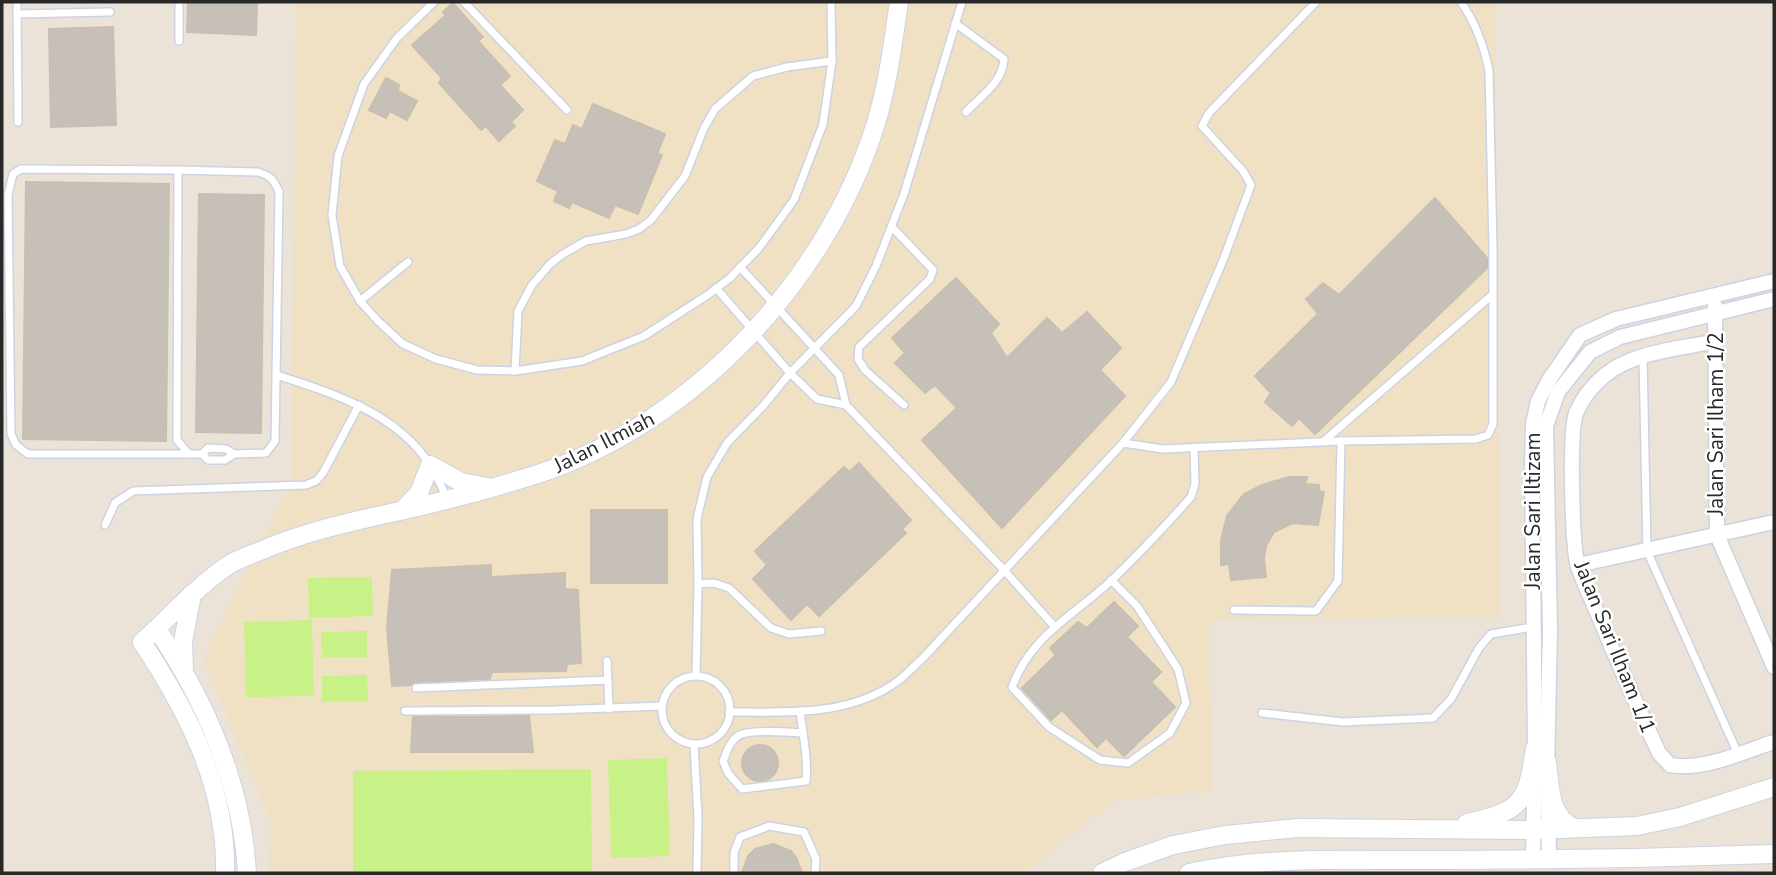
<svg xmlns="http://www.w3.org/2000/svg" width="1776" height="875" font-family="'Nunito Sans',sans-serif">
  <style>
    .education { fill: #f0e1c5 }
    .pitch { fill: #c8f288 }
    .building { fill: #c7c0b8; stroke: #c7bfb2; stroke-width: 2 }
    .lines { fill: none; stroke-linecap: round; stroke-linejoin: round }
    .service-casing { stroke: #cdd2e3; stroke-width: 10 }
    .minor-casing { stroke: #cdd2e3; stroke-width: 17 }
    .tertiary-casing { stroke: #cdd2e3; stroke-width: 20 }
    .service { stroke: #fff; stroke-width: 7 }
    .minor { stroke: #fff; stroke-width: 14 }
    .tertiary { stroke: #fff; stroke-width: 18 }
    .labels { text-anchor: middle; stroke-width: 5; stroke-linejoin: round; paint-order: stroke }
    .street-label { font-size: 21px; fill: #282828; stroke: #fff }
  </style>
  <rect width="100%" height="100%" fill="#ece3d8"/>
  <path class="education" d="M296,2h1199l5,615 -291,3 3,171 -97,9 -92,73h-754l1,-54 -67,-160 88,-176z"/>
  <g class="pitch">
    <path d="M372,577l1,39 -64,2 -1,-40z"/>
    <path d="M312,620l2,76 -68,1 -2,-75z"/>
    <path d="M367,631v26l-45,1 -1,-26z"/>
    <path d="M367,675l1,26 -46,1v-26z"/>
    <path d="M667,758l3,98 -59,2 -3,-98z"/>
    <path d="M591,769l1,104h-239v-102z"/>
  </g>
  <g class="building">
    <path d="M188,2h69l-1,33 -69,-3z"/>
    <path d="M453,3l30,34 -5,4 32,35 -10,9 23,25 -12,12 4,4 -16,15 -13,-15 -5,4 -42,-47 3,-5 -30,-33 34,-30 -3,-3z"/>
    <path d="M113,27l3,98 -65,2 -2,-98z"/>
    <path d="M386,78l13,7 -1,6 19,10 -10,19 -17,-9 -4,7 -17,-8z"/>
    <path d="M593,104l72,30 -8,20 5,1 -24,59 -23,-9 -6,13 -37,-16 -3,6 -15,-7 4,-10 -21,-10 18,-41 10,4 8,-19 9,4z"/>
    <path d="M26,182l143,2 -3,257 -143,-2z"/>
    <path d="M199,194l65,1 -3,238 -65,-1z"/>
    <path d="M1435,198l52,60v10l-172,166 -16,-16 -7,8 -27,-24 6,-9 -16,-17 63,-62 -12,-15 17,-16 16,12z"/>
    <path d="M956,278l43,46 -8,9 16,25 40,-40 15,15 25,-21 34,36 -21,22 25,26 -123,132 -80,-88 35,-32 -22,-23 -10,8 -30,-30 10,-10 -13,-15z"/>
    <path d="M859,463l52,57 -9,9 4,4 -87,83 -12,-12 -16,16 -38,-41 14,-14 -12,-14 89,-84 5,5z"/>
    <path d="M1289,477h18l-2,7 14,1v6l5,1 -6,33 -25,-2 -19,9 -8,14 -2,12 2,19 -35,3 -2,-16 -8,1v-25l6,-24 17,-22 18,-9z"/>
    <rect x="591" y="510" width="76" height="73"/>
    <path d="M491,565v12l74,-4v16l13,1 3,73 -14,1 -1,7 -74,1 -2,7 -74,3 -5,3 -19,1 -5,-58 5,-58z"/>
    <path d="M1114,602l24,24 -11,11 34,35 -10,10 24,25 -51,49 -18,-18 -9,9 -35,-37 -11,10 -29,-32 34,-33 -6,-7 28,-26 9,6z"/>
    <path d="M529,716l4,36h-122l2,-35z"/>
    <circle cx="760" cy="763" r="18"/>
    <path d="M773,844l18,7 6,8 5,14h-60l6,-17 7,-7z"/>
  </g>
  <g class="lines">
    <g class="service-casing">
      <g id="service">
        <path d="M17,2l1,120"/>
        <path d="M434,2l-37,36 -33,46 -26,72 -6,59 8,51 20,35 18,20 25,23 33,15 41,11 38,1 67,-10 62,-25 65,-42 21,-16 29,-30 35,-48 29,-76 9,-63 -1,-59"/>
        <path d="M464,2l103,108"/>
        <path d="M17,14l93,-2"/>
        <path d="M955,23l49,36c-1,23 -23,37 -38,53"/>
        <path d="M179,41v-39"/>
        <path d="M178,170l-157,-1 -8,5 -5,21 3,239 5,11 12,9h174l6,6h17l9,-6"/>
        <path d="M892,227l41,43 -3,9 -71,68 -1,12 7,11 39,35"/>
        <path d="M740,267l99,108 7,30 158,165 50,56"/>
        <path d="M716,288l74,85 27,26 29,6"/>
        <path d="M360,301l48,-39"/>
        <path d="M1643,356l4,195 91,203"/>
        <path d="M515,371l3,-60 14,-26 18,-21 13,-10 23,-13 40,-7 13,-5 12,-9 34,-44 19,-48 11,-19 38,-33 34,-9 45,-6"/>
        <path d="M277,375c55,18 120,38 153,90 7,11 12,23 18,35"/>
        <path d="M1324,441l168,-146"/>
        <path d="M1123,443l48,-61 53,-124 27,-73 -8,-14 -41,-45 7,-13 107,-111"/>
        <path d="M189,454l-12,-14 1,-270 80,2c13,4 16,8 21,20l-4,249 -9,12 -32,1 -8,-5 -18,-1 -6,6"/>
        <path d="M105,525l10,-22 18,-12 173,-6 10,-4 7,-8 36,-68"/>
        <path d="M1111,580l26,26 41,63 8,34 -16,30 -42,30 -28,-3 -51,-33 -37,-40c19,-52 63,-72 101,-108 27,-26 53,-54 78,-82l4,-13 -1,-37"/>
        <path d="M698,584l16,-1 15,5 42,40 18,6 32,-3"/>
        <path d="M1234,610l82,1 22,-30 3,-140"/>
        <path d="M607,661l2,48"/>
        <path d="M696,676l2,-92 -1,-65 10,-42 20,-34 36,-37 27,-33 66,-67 20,-40 28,-72 58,-192"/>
        <circle cx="696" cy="710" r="34"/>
        <path d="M416,688l192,-8"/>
        <path d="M405,711l149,-1 108,-4"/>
        <path d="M800,711c3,25 8,46 6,70l-64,8 -14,-16 -5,-12c4,-9 6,-19 15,-25 10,-7 50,-4 63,-3"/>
        <path d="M729,712c57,0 120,5 169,-31 9,-7 16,-15 24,-22l201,-216 40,6 178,-8 135,-2 12,-4 5,-11v-176l-4,-177c-5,-25 -14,-49 -28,-69"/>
        <path d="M1262,713l81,9 90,-4 18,-19 28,-51 12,-14 42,-7"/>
        <path d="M694,744l4,73 -1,56"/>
        <path d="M734,873v-20l6,-16 29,-11 35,6 12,27 -1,14"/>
      </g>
    </g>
    <g class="minor-casing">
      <g id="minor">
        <path d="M1715,306l2,229 57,132"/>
        <path d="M1716,341c-36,8 -81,10 -111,34 -12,10 -23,24 -29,38 -7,20 -4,133 2,154 6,17 14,33 21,50 19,46 39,91 60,136l11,12c34,6 72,-13 104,-23"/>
        <path d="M1578,565l196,-43"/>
        <path d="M1547,770l3,-141 -4,-203 12,-34 32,-40 30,-15 154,-38"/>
        <path d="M1548,794l1,65"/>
        <path d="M1533,860l2,-112 -3,-285 1,-39 5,-23 11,-21 31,-45 36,-16 158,-38"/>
      </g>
    </g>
    <g class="tertiary-casing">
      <g id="tertiary">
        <path d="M403,510l16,-17 11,-28 31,17 27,5"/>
        <path d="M157,629c49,73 85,155 90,244"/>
        <path d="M184,669l-1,-27 9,-48"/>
        <path d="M1547,762c3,24 2,55 27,66"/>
        <path d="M1467,823c55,-12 60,-20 68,-75"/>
        <path d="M225,873c2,-86 -37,-161 -83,-231 29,-26 55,-56 88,-78 9,-5 20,-9 30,-13 46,-20 94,-30 144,-41 45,-10 90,-22 134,-36 156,-52 290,-195 338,-351 12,-39 17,-81 23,-121"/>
        <path d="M1102,873l23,-11 48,-17 52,-10 72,-7 236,2 104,-4 43,-9 94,-30"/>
        <path d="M1189,873c82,-18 166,-12 250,-13 112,0 223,-2 335,-6"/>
      </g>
    </g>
    <use href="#service" class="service"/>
    <use href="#minor" class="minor"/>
    <use href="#tertiary" class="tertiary"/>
  </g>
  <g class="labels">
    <g class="street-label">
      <text transform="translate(1716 424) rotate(-90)" y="7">Jalan Sari Ilham 1/2</text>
      <text transform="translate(604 442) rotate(-27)" y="7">Jalan Ilmiah</text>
      <text transform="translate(1533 511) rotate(-90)" y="7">Jalan Sari Iltizam</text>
      <text transform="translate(1615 647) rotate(68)" y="7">Jalan Sari Ilham 1/1</text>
    </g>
  </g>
  <rect width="1776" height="875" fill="none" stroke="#282828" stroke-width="7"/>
</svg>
